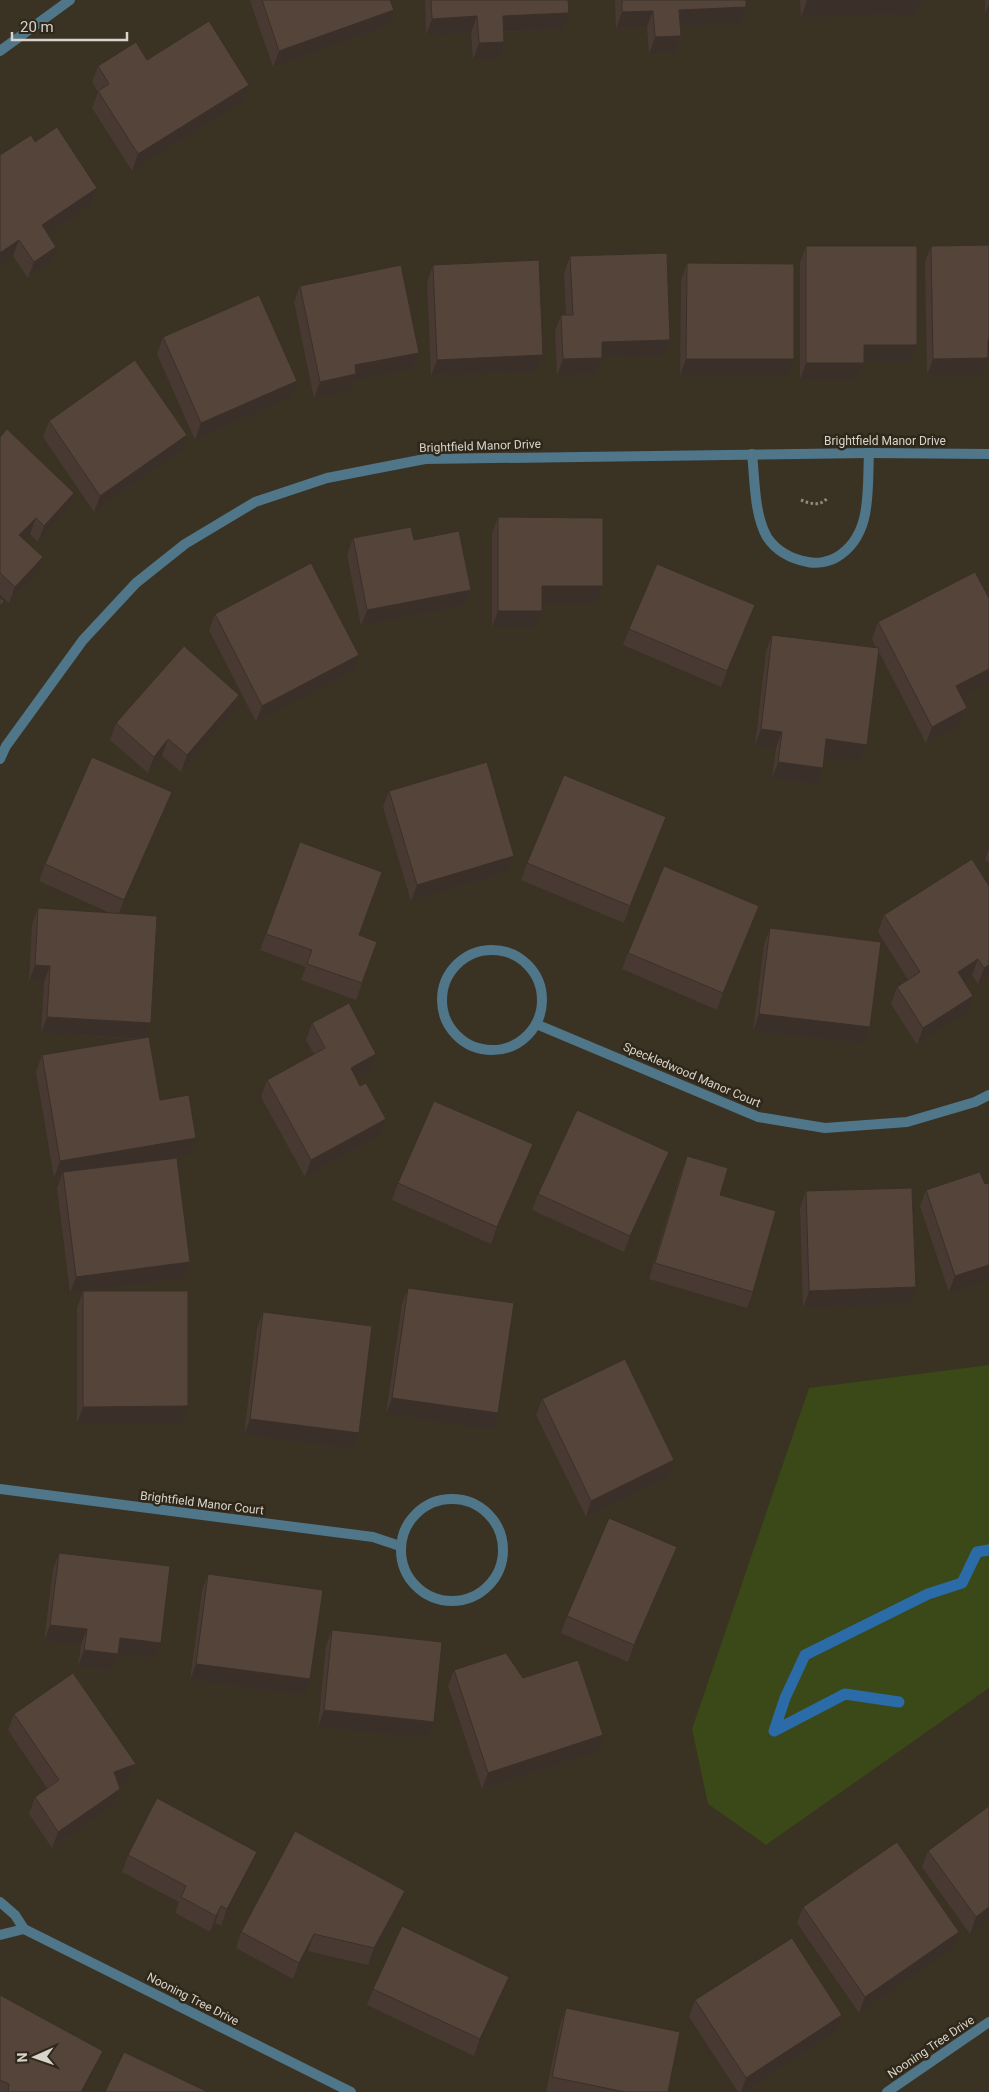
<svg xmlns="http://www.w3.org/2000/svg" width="989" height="2092" font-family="Roboto,sans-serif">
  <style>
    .green { fill: #3b4817 }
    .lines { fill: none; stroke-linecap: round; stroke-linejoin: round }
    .stream { stroke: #2b6ba8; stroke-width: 11 }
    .path { stroke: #918a7f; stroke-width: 3; stroke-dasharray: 2.5 2.5; stroke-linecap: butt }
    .street { stroke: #4f7689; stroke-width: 10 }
    .wall { fill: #483a32 }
    .shaded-wall { fill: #3b3029 }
    .building { fill: #54443a; stroke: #3b3029 }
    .labels { text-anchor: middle; stroke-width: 5; stroke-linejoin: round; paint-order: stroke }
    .street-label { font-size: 12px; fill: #d9d4cb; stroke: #2f281a }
  </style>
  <rect width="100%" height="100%" fill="#3a3223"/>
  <path class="green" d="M989,1365v323l-223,157 -58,-41 -16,-75 117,-341z"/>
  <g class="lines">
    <path class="stream" d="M899,1702l-54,-8 -71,37 11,-33 20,-43 123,-61 34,-11 15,-31 12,-2"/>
    <path class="path" d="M801,500c10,4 20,7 27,-3"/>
    <g class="street">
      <path d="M0,51l70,-51"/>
      <path d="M752,454c3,26 2,60 15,83 10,15 24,22 41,25 9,2 21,0 29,-5 36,-22 30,-67 32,-104"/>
      <path d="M0,759l6,-13 77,-106 53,-57 49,-39 70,-42 72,-24 98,-19 444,-6 120,1"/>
      <circle cx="492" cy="1000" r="50"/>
      <path d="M536,1024l222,93 67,11 82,-6 68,-20 14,-7"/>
      <path d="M0,1489l373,48 27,9"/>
      <circle cx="452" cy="1550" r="51"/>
      <path d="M0,1902l15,13 9,14 327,163"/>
      <path d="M0,1935l24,-6"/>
      <path d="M887,2092l102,-70"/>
    </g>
  </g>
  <g class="wall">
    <path d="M251,0h139l-2,26 -115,41 -23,-66z"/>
    <path d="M425,0h143l-5,29 -59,3 -6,27 -25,1 -2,-27 -45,2z"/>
    <path d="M615,0h131l-6,24 -60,2 1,10 -6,17 -26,1 -2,-27 -31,2z"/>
    <path d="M800,0h121l-6,15 -114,2z"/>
    <rect x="985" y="0" width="4" height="14"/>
    <path d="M147,60l96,41 -111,70 -40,-63 6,-16 -6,-10 6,-16z"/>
    <path d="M35,142l62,46 -6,17 -43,29 2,29 -22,15 -15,-22z"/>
    <path d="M806,246l111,99 -6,16 -47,1 -6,17h-58v-116z"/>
    <path d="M931,246l57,110 -6,19h-55l-2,-113z"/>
    <path d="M570,256l100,84 -6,16 -62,2 -6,16 -39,2 -2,-45 6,-16h5l-2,-42z"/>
    <path d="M687,263l101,112h-108l1,-95z"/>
    <path d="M433,265l110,90 -6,17 -106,4 -4,-94z"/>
    <path d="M300,286l119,67 -6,16 -59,12 -4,10 -36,7 -20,-96z"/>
    <path d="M163,337l128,60 -96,43 -38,-86z"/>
    <path d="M49,421l132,30 -87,61 -51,-75z"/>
    <path d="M0,437l68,72 -30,33 -8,-8 -6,6 13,33 -28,30 -9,-8z"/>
    <path d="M498,517l105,69 -6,17h-55l-6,24h-44v-93z"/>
    <path d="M353,538l61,2 57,50 -6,16 -104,20 -14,-71z"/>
    <path d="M989,598v84l-28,14 6,12 -6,17 -35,18 -47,-91 -12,93 -6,16 -37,-5 -1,12 -6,16 -45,-5 4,-31 -21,-2 11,-95 6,-16 104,13 -4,-9 6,-17z"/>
    <path d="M215,614l138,57 -97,51 -47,-92z"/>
    <path d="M749,622l-28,65 -98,-42 6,-16z"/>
    <path d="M239,695l-6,17 -52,60 -19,-16 -14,17 -38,-33 6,-17z"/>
    <path d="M389,791l125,65 -6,16 -97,29 -28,-94z"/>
    <path d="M166,809l-47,104 26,125 15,62 30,55 -35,6 35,101 -6,16 -114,15 -13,-105 4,-11 -7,1 -18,-106 6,-17 96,-16 -97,-6 3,-51 -15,-1 3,-56 6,-17 72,5 -71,-32 6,-17z"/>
    <path d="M660,833l-36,90 -103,-43 6,-17z"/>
    <path d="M300,842l59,93 18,7 -21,58 -55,-20 5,-13 -46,-17z"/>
    <path d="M989,848v15l-4,-3z"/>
    <path d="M989,886v91l-11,7 -6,-9 -9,6 4,32 -50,32 -26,-41 6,-17 11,-7 -30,-48 6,-17z"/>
    <path d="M753,922l-36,88 -95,-41 6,-16z"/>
    <path d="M770,928l100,99 -6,17 -111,-13 11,-86z"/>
    <path d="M312,1023l58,47 -14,8 4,8 20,49 -75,42 -44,-80 6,-17 47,-26 -8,-14z"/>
    <path d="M687,1156l33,39 33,97 -6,16 -98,-29 32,-107z"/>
    <path d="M527,1161l-36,83 -99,-44 6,-17z"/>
    <path d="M663,1169l-39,83 -92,-42 6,-16z"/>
    <path d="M989,1183l-40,109 -29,-86 6,-16 59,-6z"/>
    <path d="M806,1191l104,113 -107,4 -3,-100z"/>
    <path d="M408,1288l90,125 -6,17 -106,-16 16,-110z"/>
    <path d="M83,1291l99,132h-105v-115z"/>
    <path d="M263,1312l90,137 -109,-14 13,-107z"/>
    <path d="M542,1399l132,61 -6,17 -82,40 -50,-102z"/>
    <path d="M59,1553l96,106 -37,-4 -6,16 -34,-5 3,-21 -37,-4 9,-72z"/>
    <path d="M671,1564l-43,98 -67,-29 6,-17z"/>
    <path d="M208,1574l96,121 -114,-15 12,-89z"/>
    <path d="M332,1630l102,92 -6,16 -110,-11 8,-81z"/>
    <path d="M454,1670l69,8 74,74 -115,37 -34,-103z"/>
    <path d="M14,1714l122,50 -6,16 -11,4 1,5 -6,16 -62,43 -23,-34 6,-17 12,-9 -39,-58z"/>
    <path d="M989,1806v114l-19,14 -48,-67 6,-16z"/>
    <path d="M128,1855l123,13 -30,58 -6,-3 -5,9 -35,-19 4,-11 -57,-30z"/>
    <path d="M399,1907l-31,58 -60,-14 -15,28 -57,-31 5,-16z"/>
    <path d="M803,1907l150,42 -94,64 -62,-90z"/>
    <path d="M509,1977l-6,17 -29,62 -107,-51 6,-16z"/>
    <path d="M0,1995l97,72 -13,25h-84z"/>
    <path d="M695,2000l141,32 -92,60h-6l-49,-75z"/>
    <path d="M566,2008l102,84h-122l14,-67z"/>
  </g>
  <g class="shaded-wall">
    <path d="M807,0h114l-6,15 -114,2z"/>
    <path d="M989,4v10h-4z"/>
    <path d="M746,7l-6,17 -67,2 6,-16z"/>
    <path d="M394,10l-6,16 -115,41 6,-16z"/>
    <path d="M653,11l-6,16 -31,2 6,-17z"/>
    <path d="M569,13l-6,16 -66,3 6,-16z"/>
    <path d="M477,16l-6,17 -45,2 6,-16z"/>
    <path d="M681,36l-6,17 -26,1 6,-17z"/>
    <path d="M504,42l-6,17 -25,1 6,-17z"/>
    <path d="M249,85l-6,16 -111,70 6,-17z"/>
    <path d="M97,188l-6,17 -55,37 6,-17z"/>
    <path d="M19,240l-6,16 -13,9v-12z"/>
    <path d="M56,247l-6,16 -22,15 6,-16z"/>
    <path d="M670,340l-6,16 -62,2 -6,16 -39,2 6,-17 39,-17z"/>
    <path d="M988,340h1v16l-7,1z"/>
    <path d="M864,345h53l-6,16 -53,1z"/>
    <path d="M419,353l-6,16 -59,12 -4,10 -36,7 6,-16 35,-17z"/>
    <path d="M543,355l-6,17 -106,4 6,-16z"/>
    <path d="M988,358l-6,17h-55l6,-16z"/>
    <path d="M686,359h108l-6,16h-108z"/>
    <path d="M806,363h58l-6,16h-58z"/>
    <path d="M297,381l-6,16 -96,43 6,-17z"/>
    <path d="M187,435l-6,16 -87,61 6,-16z"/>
    <path d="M74,493l-6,16 -30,33 6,-16z"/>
    <path d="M36,518l-6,16 -16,18 5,-17z"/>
    <path d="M43,557l-6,16 -28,30 6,-16z"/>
    <path d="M542,586h61l-6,17h-61z"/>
    <path d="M471,590l-6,16 -104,20 6,-16z"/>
    <path d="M4,601l-4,10v-5z"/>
    <path d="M755,605l-6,17 -28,65 6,-16z"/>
    <path d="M498,611h44l-6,16h-44z"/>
    <path d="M359,655l-6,16 -97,51 6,-16z"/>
    <path d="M989,669v13l-39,20 6,-16z"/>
    <path d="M239,695l-6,17 -52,60 6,-17z"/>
    <path d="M967,708l-6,17 -35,18 6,-16z"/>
    <path d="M761,729l21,3 -6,16 -21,-2z"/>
    <path d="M168,739l-6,17 -14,17 6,-16z"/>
    <path d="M826,739l41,6 -6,16 -41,-5z"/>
    <path d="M778,762l45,6 -6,16 -45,-5z"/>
    <path d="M172,792l-6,17 -48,107 6,-16z"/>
    <path d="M666,817l-6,16 -36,90 6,-17z"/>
    <path d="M514,856l-6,16 -97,29 6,-16z"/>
    <path d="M759,906l-6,16 -36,88 6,-17z"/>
    <path d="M978,959l-6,16 -20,14 6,-17z"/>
    <path d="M35,965l15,1 -6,16 -15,-1z"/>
    <path d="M989,965v12l-11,7 6,-16z"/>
    <path d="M973,996l-6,17 -50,32 6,-17z"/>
    <path d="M759,1014l111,13 -6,17 -111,-13z"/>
    <path d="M47,1017l104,6 -6,16 -104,-6z"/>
    <path d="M376,1054l-6,16 -25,15 6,-17z"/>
    <path d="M386,1119l-6,16 -75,42 6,-17z"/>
    <path d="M196,1138l-6,17 -127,21v-4l-2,5 -7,1 6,-17z"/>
    <path d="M533,1144l-6,17 -36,83 6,-17z"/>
    <path d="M669,1152l-6,17 -39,83 6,-16z"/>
    <path d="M190,1262l-6,16 -114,15 6,-16z"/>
    <path d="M989,1265v14l-40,13 6,-16z"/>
    <path d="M916,1287l-6,17 -107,4 6,-17z"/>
    <path d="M392,1398l106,15 -6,17 -106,-16z"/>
    <path d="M188,1406l-6,17h-105l6,-16z"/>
    <path d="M250,1419l109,14 -6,16 -109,-14z"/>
    <path d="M674,1460l-6,17 -82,40 5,-16z"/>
    <path d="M677,1547l-6,17 -43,98 6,-17z"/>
    <path d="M50,1625l37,4 -6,16 -37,-4z"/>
    <path d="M120,1638l41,5 -6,16 -37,-4 -6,16 -34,-5 6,-16z"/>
    <path d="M196,1664l114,15 -6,16 -114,-15z"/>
    <path d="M324,1710l110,12 -6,16 -110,-11z"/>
    <path d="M603,1735l-6,17 -115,37 6,-16z"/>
    <path d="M136,1764l-6,16 -22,8 6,-16z"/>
    <path d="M120,1789l-6,16 -62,43 6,-16z"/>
    <path d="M257,1852l-6,16 -30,58 6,-17z"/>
    <path d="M405,1891l-6,16 -31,58 6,-17z"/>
    <path d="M221,1906l-6,17 -5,9 6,-16z"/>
    <path d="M989,1907v13l-19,14 6,-17z"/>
    <path d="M959,1932l-6,17 -94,64 6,-16z"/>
    <path d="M314,1934l-6,17 -15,28 6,-16z"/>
    <path d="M509,1977l-6,17 -29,62 6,-17z"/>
    <path d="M842,2015l-6,17 -92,60h-3l5,-14z"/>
    <path d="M103,2051l-6,16 -13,25h-3z"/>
  </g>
  <g class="building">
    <path d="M262,0h128l4,10 -115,41z"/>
    <path d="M431,0h137l1,13 -66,3 1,26 -25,1 -2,-27 -45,3z"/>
    <path d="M622,0h124v7l-67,3 2,26 -26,1 -2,-26 -31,1z"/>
    <path d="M209,21l40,64 -111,69 -40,-63 11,-7 -11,-18 38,-24 11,18z"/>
    <path d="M57,127l40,61 -55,37 14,22 -22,15 -15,-22 -19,13v-98l31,-20 4,7z"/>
    <path d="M989,245v95h-1v18l-55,1 -2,-113z"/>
    <path d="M806,246h111v99h-53v18h-58z"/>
    <path d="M667,253l3,87 -68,2v16l-39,1 -2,-44h12l-3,-59z"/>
    <path d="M539,260l4,95 -106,5 -4,-95z"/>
    <path d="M687,263l107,1v95h-108z"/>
    <path d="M401,265l18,88 -64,12 1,9 -36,8 -20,-96z"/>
    <path d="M259,295l38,86 -96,42 -38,-86z"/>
    <path d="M135,360l52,75 -87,61 -51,-75z"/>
    <path d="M7,429l67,64 -30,33 -8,-8 -17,17 24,22 -28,30 -15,-14v-136z"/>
    <path d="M498,517l105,1v68h-61v25h-44z"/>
    <path d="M411,527l3,13 45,-9 12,59 -104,20 -14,-72z"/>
    <path d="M311,563l48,92 -97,51 -47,-92z"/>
    <path d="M657,564l98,41 -28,66 -98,-42z"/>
    <path d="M975,572l14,26v71l-33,17 11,22 -35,19 -54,-105z"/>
    <path d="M0,598l4,3 -4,5z"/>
    <path d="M772,635l107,13 -12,97 -41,-6 -3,29 -45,-6 4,-30 -21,-3z"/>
    <path d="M184,646l55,49 -52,60 -19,-16 -14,18 -38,-34z"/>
    <path d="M92,757l80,35 -48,108 -79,-36z"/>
    <path d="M487,762l27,94 -97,29 -28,-94z"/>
    <path d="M564,775l102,42 -36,89 -103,-43z"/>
    <path d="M300,842l82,30 -23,63 18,7 -15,41 -55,-19 5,-14 -46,-16z"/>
    <path d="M972,859l17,27v79l-5,3 -6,-9 -20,13 15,24 -50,32 -26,-41 23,-15 -36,-57z"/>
    <path d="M664,866l95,40 -36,87 -95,-40z"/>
    <path d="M38,908l119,8 -6,107 -104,-6 3,-51 -15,-1z"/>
    <path d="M770,928l111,14 -11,85 -111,-13z"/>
    <path d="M349,1003l27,51 -25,14 9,18 6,-3 20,36 -75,41 -44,-80 58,-32 -13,-25z"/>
    <path d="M149,1037l11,63 29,-5 7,43 -136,23 -18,-106z"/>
    <path d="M434,1101l99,43 -36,83 -99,-44z"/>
    <path d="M577,1110l92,42 -39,84 -92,-42z"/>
    <path d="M687,1156l41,12 -8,27 56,16 -23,81 -98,-29z"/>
    <path d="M177,1158l13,104 -114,15 -13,-105z"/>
    <path d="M980,1172l5,12 4,-1v82l-34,11 -29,-86z"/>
    <path d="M912,1188l4,99 -107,4 -3,-100z"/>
    <path d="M408,1288l106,15 -16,110 -106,-15z"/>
    <path d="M83,1291h105v115l-105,1z"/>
    <path d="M263,1312l109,14 -13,107 -109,-14z"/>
    <path d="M625,1359l49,101 -83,41 -49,-102z"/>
    <path d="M609,1518l68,29 -43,98 -67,-29z"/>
    <path d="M59,1553l111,13 -9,77 -41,-5 -2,16 -34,-4 3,-21 -37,-4z"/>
    <path d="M208,1574l115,16 -13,89 -114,-15z"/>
    <path d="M332,1630l110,12 -8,80 -110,-12z"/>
    <path d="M506,1653l17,25 55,-18 25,75 -115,38 -34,-103z"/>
    <path d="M73,1673l63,91 -22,8 6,17 -62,43 -23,-35 24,-17 -45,-66z"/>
    <path d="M157,1798l100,54 -30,57 -6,-3 -5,10 -35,-19 5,-11 -58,-31z"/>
    <path d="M989,1806v101l-13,10 -48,-66z"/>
    <path d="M295,1831l110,60 -31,57 -60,-14 -15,29 -58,-31z"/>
    <path d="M897,1842l62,90 -94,65 -62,-90z"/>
    <path d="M402,1926l107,51 -29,62 -107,-50z"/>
    <path d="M792,1938l50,77 -96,63 -51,-78z"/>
    <path d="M0,1995l103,56 -22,41h-73l1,-8 -9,-4z"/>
    <path d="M566,2008l114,24 -12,60h-43l-73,-15z"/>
    <path d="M124,2052l84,40h-103z"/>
  </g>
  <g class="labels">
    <g class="street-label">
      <text x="885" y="445">Brightfield Manor Drive</text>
      <text transform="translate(480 446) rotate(-2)" y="4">Brightfield Manor Drive</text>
      <text transform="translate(692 1075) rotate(23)" y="4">Speckledwood Manor Court</text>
      <text transform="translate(202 1503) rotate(7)" y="4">Brightfield Manor Court</text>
      <text transform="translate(193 1999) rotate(27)" y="4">Nooning Tree Drive</text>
      <text transform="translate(931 2047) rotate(-34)" y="4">Nooning Tree Drive</text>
    </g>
  </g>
  <g transform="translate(35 2057) rotate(268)" stroke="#2f281a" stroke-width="4" paint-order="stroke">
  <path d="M0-4L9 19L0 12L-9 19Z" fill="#d9d4cb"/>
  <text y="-8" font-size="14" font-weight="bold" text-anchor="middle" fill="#d9d4cb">N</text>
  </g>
  <path d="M12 32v8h115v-8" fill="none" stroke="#d9d4cb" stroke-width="2.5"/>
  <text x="20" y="32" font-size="15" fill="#d9d4cb" stroke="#2f281a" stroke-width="4" paint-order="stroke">20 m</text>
</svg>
